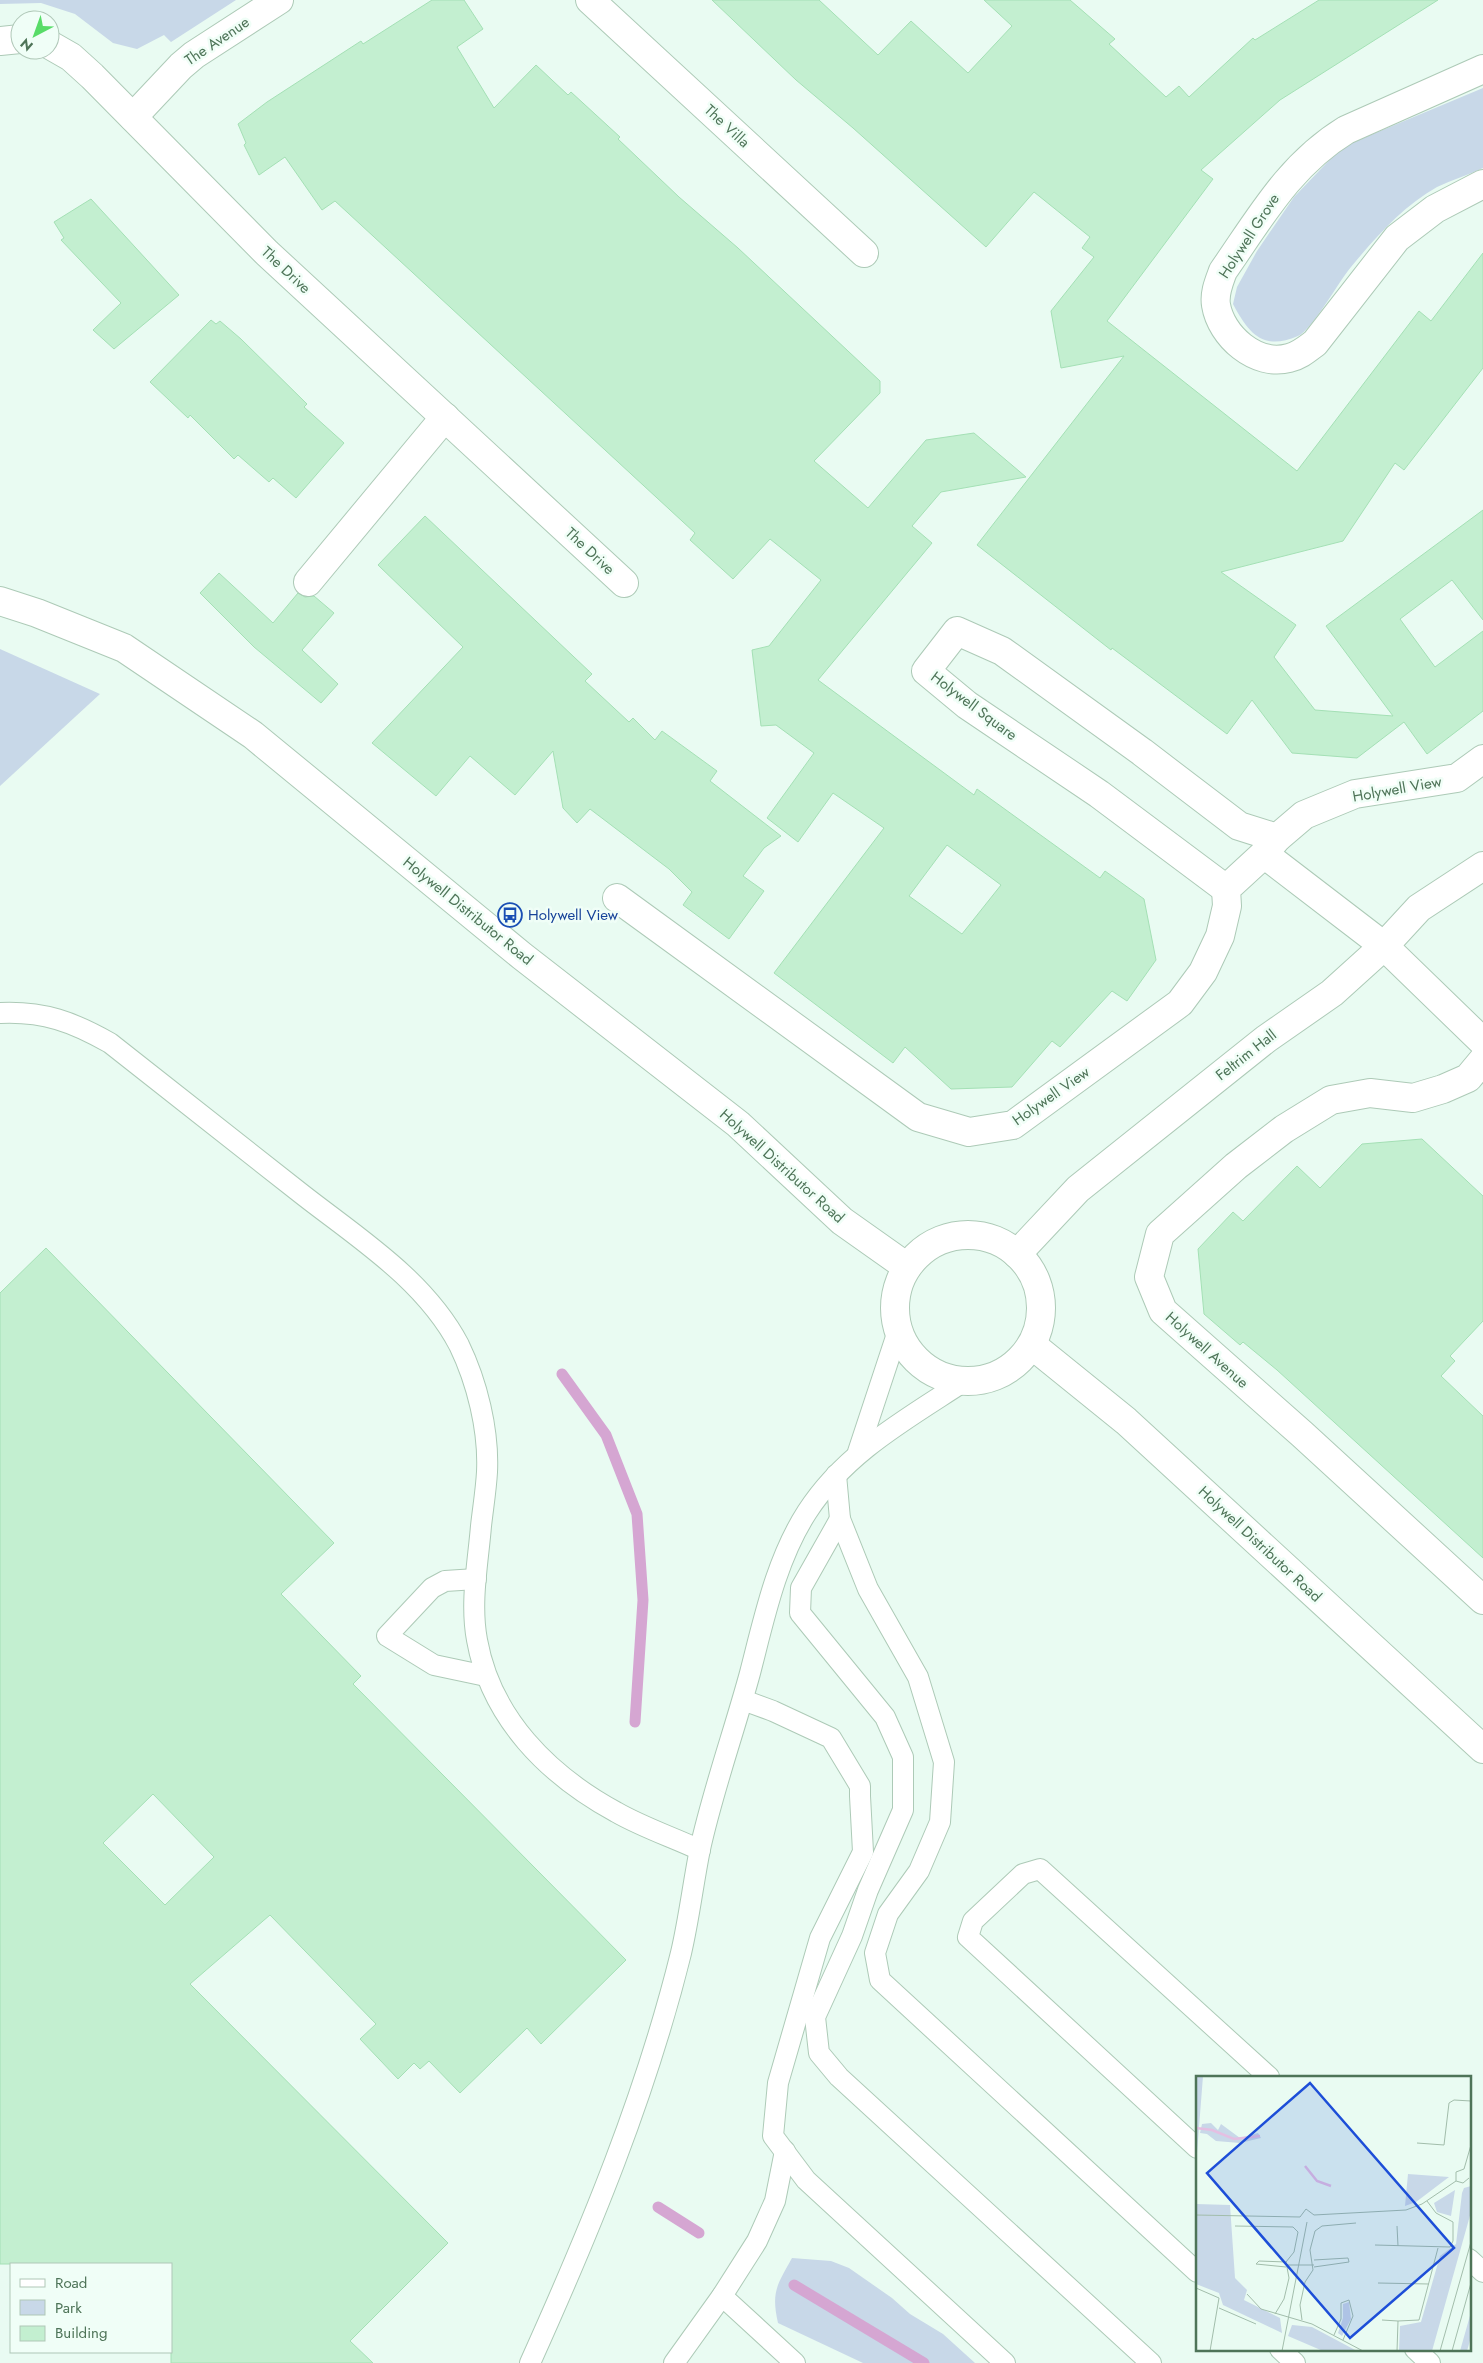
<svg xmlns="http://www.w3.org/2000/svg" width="1483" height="2363" font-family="Jost,sans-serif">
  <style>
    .green { fill: #c8d8e8 }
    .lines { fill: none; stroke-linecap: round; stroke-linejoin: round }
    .stream { stroke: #d5a6d2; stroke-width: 11 }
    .building { fill: #c3efd0; stroke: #a4e0b5; fill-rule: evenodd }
    .service-casing { stroke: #adcab7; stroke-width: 22 }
    .minor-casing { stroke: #adcab7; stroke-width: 30 }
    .tertiary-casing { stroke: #adcab7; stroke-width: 30 }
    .service { stroke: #fff; stroke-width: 20 }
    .minor { stroke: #fff; stroke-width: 28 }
    .tertiary { stroke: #fff; stroke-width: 28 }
    .labels { text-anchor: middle; stroke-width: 5; stroke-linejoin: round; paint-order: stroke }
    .street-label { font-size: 15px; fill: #4e7458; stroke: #f0fef7 }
    .transit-label { font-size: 15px; fill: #164399; stroke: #f0fef7; text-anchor: start }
    .inset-river { fill: none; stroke: #e4bfe2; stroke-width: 2.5 }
    .inset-road { fill: none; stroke: #a2bdab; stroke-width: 1 }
    .view { fill: #1d4ed8; fill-opacity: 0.15; stroke: #1d4ed8; stroke-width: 2.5 }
    .inset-edge { fill: none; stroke: #4e7458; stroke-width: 2.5 }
  </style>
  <rect width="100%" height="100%" fill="#e9fbf2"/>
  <g class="green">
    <path d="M0,0h236l-65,42 -7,-7 -27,14 -24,-6 -38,-29 -34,-11 -41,1z"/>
    <path d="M1483,88v80c-15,7 -31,12 -46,19 -34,19 -62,51 -86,80 -12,14 -39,63 -53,69 -35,15 -49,-2 -65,-32l4,-17 20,-36 37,-54 48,-50z"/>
    <path d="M0,649l100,45 -100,92z"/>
    <path d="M792,2258l39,3 18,7 43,30 18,16 33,20 32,29h-112l-85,-40c-7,-31 -1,-38 14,-65z"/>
  </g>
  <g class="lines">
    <g class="stream">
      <path d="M562,1374l44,61 31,79 6,86 -8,122"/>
      <path d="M658,2207l41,26"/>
      <path d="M794,2285l130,78"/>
    </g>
  </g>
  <g class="building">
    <path d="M432,0h32l19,29 -26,18 37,61 42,-43 32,30 3,-3 49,45 -2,2 61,58 59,51 142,133v12l-66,68 54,47 58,-68 48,-7 52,44 -85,15 -29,34 20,17 -114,137 156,115 3,-6 123,89 5,-7 39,28 12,61 -29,41 -15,-10 -52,56 -8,-6 -40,46 -61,2 -46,-42 -12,16 -119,-90 110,-145 -51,-35 -35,49 -31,-24 47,-65 -38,-28 -15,1 -9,-76 17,-4 52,-66 -51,-41 -37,40 -43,-39 5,-7 -360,-332 -13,9 -37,-53 -26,18 -15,-30 2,-2 -8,-19 29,-22 94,-61 2,3zM947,845l54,40 -39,49 -53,-38z"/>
    <path d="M712,0h107l59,55 33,-34 57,52 44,-47 -28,-26h86l45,39 -6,5 57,53 13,-11 10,11 64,-59 2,2 64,-40h119l-158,100 -79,70 12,9 -106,142 190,150 122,-160 12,10 52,-68v115l-79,102 -9,-7 -52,78 -122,31 75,53 -22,32 41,53 78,6 -67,-90 157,-116v110l-31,-40 -52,39 35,48 48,-36v80l-56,43 -23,-32 -47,36 -65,-5 -40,-53 -25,34 -115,-86 -1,2 -134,-105 147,-189 -63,12 -10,-57 43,-54 -12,-9 8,-11 -56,-45 -48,55 -133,-119 -57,-48z"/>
    <path d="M91,199l88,96 -65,54 -21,-19 28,-27 -60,-63 3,-2 -10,-16z"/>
    <path d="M211,320l5,4 4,-3 21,18 66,65 -3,3 40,36 -48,55 -23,-20 -4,4 -31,-27 -4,4 -44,-44 -2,3 -38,-36z"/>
    <path d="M425,516l167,158 -7,7 44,41 4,-4 22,22 7,-9 55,40 -7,10 71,55 -17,12 -21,28 21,15 -35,48 -46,-34 9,-13 -23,-23 -79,-60 -13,14 -14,-15 -10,-57 -38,44 -45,-39 -34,40 -64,-53 91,-96 -85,-82z"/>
    <path d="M219,573l54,50 25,-30 7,4 9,-1 20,17 -32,37 36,34 -17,19 -67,-56 -54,-54z"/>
    <path d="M1422,1139l61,57v125l-33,35 5,5 -14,15 42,40v142l-206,-188 -34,-28 -3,3 -36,-31 -6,-65 35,-37 10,9 54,-55 23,22 42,-44z"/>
    <path d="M46,1248l288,295 -53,51 80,82 -8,8 273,276 -85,84 -14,-16 -67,65 -31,-32 -9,8 -6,-6 -16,16 -38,-40 16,-15 -106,-109 -80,69 258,259 -98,98 23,22h-202v-99h-171v-971zM153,1794l61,63 -49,48 -62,-62z"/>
  </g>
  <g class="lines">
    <g class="service-casing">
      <g id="service">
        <path d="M0,1013c44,-2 73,9 110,30 64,50 128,101 193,152 55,43 122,85 156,150 18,37 30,85 28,127 -1,18 -4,36 -6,54 -3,37 -11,77 -4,114 14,78 71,135 139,172 26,15 56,25 84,38"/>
        <path d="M858,1452l40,-121"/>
        <path d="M836,1475l4,44 28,70 50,88 26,85 -4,60 -21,49 -31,43 -13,39 5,27 317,292"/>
        <path d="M840,1519l-39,69 -1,25 85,104 18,40v53l-35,80 -16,46 -37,81 4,36 20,24 312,286"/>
        <path d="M476,1579l-31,2 -13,7 -45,48 47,29 52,11"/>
        <path d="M743,1700l30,11 58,27 29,48v10l3,56 -43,86 -42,145 -5,53 33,44 199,183"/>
        <path d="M1197,2148l-229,-211 5,-16 50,-47 17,-5 229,208"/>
        <path d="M1469,2259l14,13"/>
        <path d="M722,2296l73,67"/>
        <path d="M1280,2349l15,14"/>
        <path d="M1415,2349l15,14"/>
        <path d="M530,2363c60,-133 116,-268 151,-410 8,-34 12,-69 19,-104 13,-59 34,-117 50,-176 14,-54 26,-113 57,-161 38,-59 98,-92 156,-130"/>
        <path d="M674,2363l48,-67 35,-55 18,-40 10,-50"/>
      </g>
    </g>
    <g class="minor-casing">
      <g id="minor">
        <path d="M590,0l274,253"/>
        <path d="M0,41l20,-2"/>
        <path d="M50,45l21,12 21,19 175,177 357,330"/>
        <path d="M1483,69l-137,61c-57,35 -86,88 -123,141 -4,11 -9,22 -7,34 5,31 40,62 73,53 10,-2 18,-9 26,-15l82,-105 38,-29 48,-25"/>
        <path d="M133,117l48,-51 13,-11 85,-55"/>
        <path d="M308,582l137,-165"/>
        <path d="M1264,854l120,92 99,96"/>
        <path d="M1226,889l-127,-95 -132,-89 -41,-34 31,-40 45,20 140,101 97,74 38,12"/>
        <path d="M617,898l301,219 51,15 44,-7 167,-122 23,-31 17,-36 7,-30 -1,-17 38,-35 13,-16 27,-23 51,-21 102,-16 26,-19"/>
        <path d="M1483,1060l-15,18 -25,11 -30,9 -43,-5 -39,7 -47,29 -48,37 -76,68 -11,43 14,34 139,123 181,166"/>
        <path d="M1017,1254l61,-65 188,-150 66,-46 52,-47 35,-38 64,-42"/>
      </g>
    </g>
    <g class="tertiary-casing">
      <g id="tertiary">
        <path d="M0,601l37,12 87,35 129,87 269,221 216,168 104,97 65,46"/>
        <circle cx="968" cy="1308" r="73"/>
        <path d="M1032,1345l94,76 357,328"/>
      </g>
    </g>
    <use href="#service" class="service"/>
    <use href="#minor" class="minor"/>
    <use href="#tertiary" class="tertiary"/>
  </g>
  <defs>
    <g id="bus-ring" transform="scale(1.25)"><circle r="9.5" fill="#f0fef7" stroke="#1a4fb4" stroke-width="1.5"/><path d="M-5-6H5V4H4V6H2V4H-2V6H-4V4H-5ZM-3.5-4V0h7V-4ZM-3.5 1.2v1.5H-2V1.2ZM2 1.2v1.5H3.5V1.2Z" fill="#1a4fb4"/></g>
  </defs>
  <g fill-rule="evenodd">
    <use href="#bus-ring" x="510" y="915"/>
  </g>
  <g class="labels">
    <g class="street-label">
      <text transform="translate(217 41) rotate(-34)" y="5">The Avenue</text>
      <text transform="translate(727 126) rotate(43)" y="5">The Villa</text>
      <text transform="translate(1249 236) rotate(-57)" y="5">Holywell Grove</text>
      <text transform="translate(286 270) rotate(43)" y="5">The Drive</text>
      <text transform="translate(590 551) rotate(43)" y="5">The Drive</text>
      <text transform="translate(974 706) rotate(37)" y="5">Holywell Square</text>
      <text transform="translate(1397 789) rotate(-10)" y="5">Holywell View</text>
      <text transform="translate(468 911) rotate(39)" y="5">Holywell Distributor Road</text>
      <text transform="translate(1246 1055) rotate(-38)" y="5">Feltrim Hall</text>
      <text transform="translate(1051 1096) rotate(-35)" y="5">Holywell View</text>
      <text transform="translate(782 1166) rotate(42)" y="5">Holywell Distributor Road</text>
      <text transform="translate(1207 1350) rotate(42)" y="5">Holywell Avenue</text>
      <text transform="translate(1260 1544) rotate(43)" y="5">Holywell Distributor Road</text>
    </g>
    <g class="transit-label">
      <text x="528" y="920">Holywell View</text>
    </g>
  </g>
  <g transform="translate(1196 2076)">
    <rect width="275" height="275" fill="#e9fbf2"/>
    <path d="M0,0h7l-7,90zM15,47l7,7 3,-6 19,14 18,-5 3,5 -21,5 -24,-2 -9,-7 -7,-1 2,-9zM212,98l41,3 -33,25 -11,4zM275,110v26l-39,139h-33l1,-25 21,-4 19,-66 16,-12 6,-51 2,-5zM259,114l-4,26 -14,-4 -3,-9zM0,128l34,1 5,73 12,12 -3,10 36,18 2,15 -59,-28 -4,-12 -23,-9zM153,226l2,17 -9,17 -4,-3 5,-15v-14zM275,236v25l-4,14h-7zM96,249l20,2 45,24h-34l-35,-15z" fill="#c8d8e8"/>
    <path class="inset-river" d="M0,52l16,2 22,9 26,-3M109,90l12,15 14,5"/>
    <path class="inset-road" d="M221,67l27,2 5,-42 5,-3 17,1M268,93l7,-24M260,105v-9l8,-3M260,105l7,2 6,-5M0,139l104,2M118,139l92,-5 16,-6 34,-23M104,141l6,-8 8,6M39,150l58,1 5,5 -4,20 -8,10 3,16 -5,21 -9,15M201,150l1,20M179,169l75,2 3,-6v-19l-17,-9 -9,-12M90,189h28M90,191l-30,-3 3,-3 27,1M118,191l35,-5 -1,-4 -34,2M182,207l51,1M0,212l23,10 -9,53M51,218l14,15 51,15 51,27M23,232l37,16M106,244l-2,-15 5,-23 8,-12 -3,-20 5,-19 7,-5 34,-3M186,244l16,1 -1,30M202,245l21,-1 19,-72M138,259l7,-16v-16l8,-3 4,16 -10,24M86,275l25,-129M244,275l31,-109M256,275l19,-68"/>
    <path class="view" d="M114,7l144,165 -104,90 -143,-165z"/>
    <rect width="275" height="275" class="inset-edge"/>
  </g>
  <rect x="10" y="2263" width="162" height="90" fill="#f0fef7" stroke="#afc7b7"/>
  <rect x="20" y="2279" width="25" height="8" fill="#ffffff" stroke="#afc7b7"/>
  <text x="55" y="2288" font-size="15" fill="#4e7458">Road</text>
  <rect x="20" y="2300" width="25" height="15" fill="#c8d8e8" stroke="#afc7b7"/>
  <text x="55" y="2313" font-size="15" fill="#4e7458">Park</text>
  <rect x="20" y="2326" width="25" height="15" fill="#c3efd0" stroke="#afc7b7"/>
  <text x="55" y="2338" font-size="15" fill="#4e7458">Building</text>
  <g transform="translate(35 35) rotate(221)"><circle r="24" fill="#f0fef7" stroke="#afc7b7"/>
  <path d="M0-4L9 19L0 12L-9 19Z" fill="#58dc68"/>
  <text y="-8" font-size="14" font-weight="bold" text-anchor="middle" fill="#4e7458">N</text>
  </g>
</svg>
